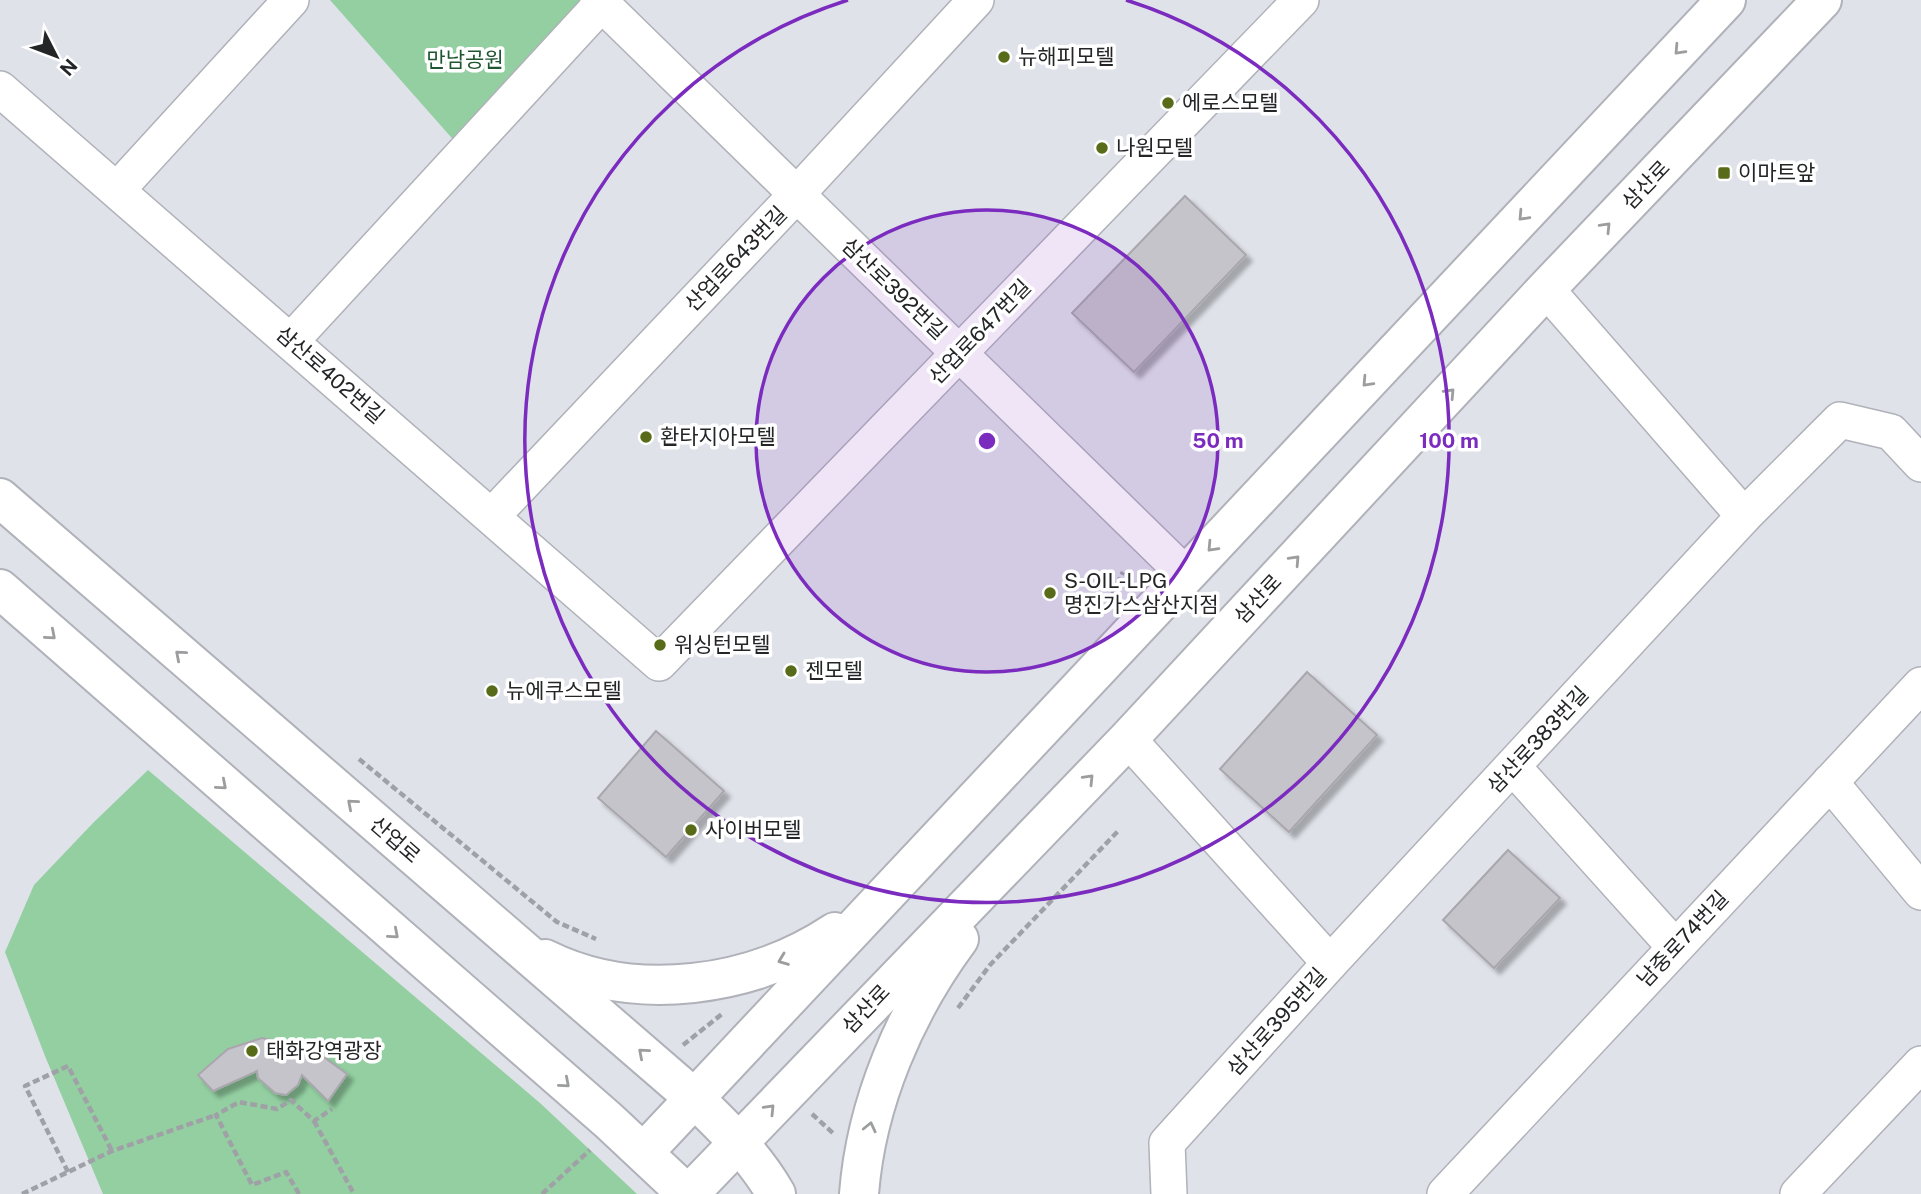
<svg xmlns="http://www.w3.org/2000/svg" width="1921" height="1194" font-family="'Public Sans','Noto Sans KR',sans-serif">
  <style>
    .green { fill: #93cfa1 }
    .building { fill: #c6c4cb; stroke: #a9a7ad; stroke-width: 2; filter: url(#shadow) }
    .lines { fill: none; stroke-linecap: round; stroke-linejoin: round }
    .street-casing { stroke: #b0b2b9; stroke-width: 38 }
    .secondary-casing { stroke: #b0b2b9; stroke-width: 42 }
    .path { stroke: #9fa1a6; stroke-width: 4.5; stroke-dasharray: 7 3.5; stroke-linecap: butt }
    .street { stroke: #fff; stroke-width: 35 }
    .secondary { stroke: #fff; stroke-width: 38 }
    .oneway { stroke: #9c9d9e }
    .ring { fill: none; stroke: #7b2cbf; stroke-width: 3.5 }
    .poi-dot { fill: #576b19; stroke: #fff; stroke-width: 2.5 }
    .labels { text-anchor: middle; stroke-width: 7; stroke-linejoin: round; paint-order: stroke }
    .poi-label { font-size: 21px; fill: #242527; stroke: #fff; text-anchor: start }
    .park-label { font-size: 21px; fill: #1f5630; stroke: #fff }
    .street-label { font-size: 21px; fill: #242527; stroke: #fff }
    .centre { fill: #7b2cbf; stroke: #fff; stroke-width: 3.5 }
    .ring-label { font-size: 21px; text-anchor: middle; font-weight: bold; fill: #7b2cbf; stroke: #fff; stroke-width: 7; stroke-linejoin: round; paint-order: stroke }
  </style>
  <defs>
    <filter id="shadow"><feDropShadow dx="6" dy="6" stdDeviation="2" flood-color="#0004"/></filter>
  </defs>
  <rect width="100%" height="100%" fill="#dfe2e9"/>
  <g class="green">
    <path d="M330,0h268l-133,153z"/>
    <path d="M148,770l392,333 97,91h-534l-58,-138 -40,-104 29,-67 59,-62z"/>
  </g>
  <g class="building">
    <path d="M1185,196l61,59 -112,117 -62,-59z"/>
    <path d="M1307,672l70,63 -88,97 -69,-63z"/>
    <path d="M656,731l68,60 -58,66 -68,-59z"/>
    <path d="M1508,850l52,48 -66,70 -51,-48z"/>
    <path d="M262,1038l29,6 30,11 26,19 -19,27 -26,-26 -4,10 -12,10 -11,-2 -17,-15 -1,-7 -44,20 -15,-16 30,-26z"/>
  </g>
  <g class="lines">
    <g class="street-casing">
      <g id="street">
        <path d="M598,0l588,575"/>
        <path d="M0,89l659,574 642,-663"/>
        <path d="M117,190l174,-190"/>
        <path d="M291,341l314,-341"/>
        <path d="M492,516l304,-321 180,-195"/>
        <path d="M1744,516l96,-96 51,12 30,32"/>
        <path d="M1128,739l202,224"/>
        <path d="M1513,767l162,180"/>
        <path d="M1830,782l91,110"/>
        <path d="M1169,1194l-2,-51 163,-180 414,-447 -198,-227"/>
        <path d="M1445,1194l476,-509"/>
        <path d="M1798,1194l123,-130"/>
      </g>
    </g>
    <g class="secondary-casing">
      <g id="secondary">
        <path d="M0,498l694,600c31,30 61,59 82,96"/>
        <path d="M0,589l609,532 78,73"/>
        <path d="M545,959c91,45 207,28 290,-27"/>
        <path d="M644,1152l1082,-1152"/>
        <path d="M689,1194l439,-455 418,-450 276,-289"/>
        <path d="M859,1194c7,-91 46,-182 100,-255"/>
      </g>
    </g>
    <g class="path">
      <path d="M1108,603l15,-31"/>
      <path d="M359,759l198,163 39,17"/>
      <path d="M958,1008l32,-43 129,-135"/>
      <path d="M683,1045l39,-31"/>
      <path d="M812,1114l22,20"/>
      <path d="M314,1121l40,73"/>
      <path d="M68,1172l-43,-86 43,-20 44,85"/>
      <path d="M22,1194l90,-43 104,-36"/>
      <path d="M299,1194l-13,-22 -34,13 -36,-70 23,-13 38,7 14,-9 23,21 18,-12"/>
      <path d="M542,1194l48,-44"/>
    </g>
    <use href="#street" class="street"/>
    <use href="#secondary" class="secondary"/>
  </g>
  <defs><path id="oneway-chevron" d="M-2-3.5L2.5 0L-2 3.5" fill="none" stroke-width="1.6" stroke-linecap="round" stroke-linejoin="round" transform="scale(1.75)"/></defs>
  <g class="oneway">
    <use href="#oneway-chevron" transform="translate(1679 50) rotate(133)"/>
    <use href="#oneway-chevron" transform="translate(1523 216) rotate(133)"/>
    <use href="#oneway-chevron" transform="translate(1606 227) rotate(-46)"/>
    <use href="#oneway-chevron" transform="translate(1367 382) rotate(133)"/>
    <use href="#oneway-chevron" transform="translate(1450 393) rotate(-47)"/>
    <use href="#oneway-chevron" transform="translate(1212 547) rotate(133)"/>
    <use href="#oneway-chevron" transform="translate(1295 560) rotate(-47)"/>
    <use href="#oneway-chevron" transform="translate(51 635) rotate(41)"/>
    <use href="#oneway-chevron" transform="translate(180 655) rotate(-139)"/>
    <use href="#oneway-chevron" transform="translate(1089 779) rotate(-46)"/>
    <use href="#oneway-chevron" transform="translate(222 785) rotate(41)"/>
    <use href="#oneway-chevron" transform="translate(352 804) rotate(-139)"/>
    <use href="#oneway-chevron" transform="translate(394 934) rotate(41)"/>
    <use href="#oneway-chevron" transform="translate(783 960) rotate(159)"/>
    <use href="#oneway-chevron" transform="translate(643 1053) rotate(-139)"/>
    <use href="#oneway-chevron" transform="translate(565 1083) rotate(41)"/>
    <use href="#oneway-chevron" transform="translate(770 1109) rotate(-46)"/>
    <use href="#oneway-chevron" transform="translate(870 1127) rotate(-77)"/>
  </g>
  <circle cx="987" cy="441" r="231" fill="#7b2cbf" fill-opacity=".12"/>
  <g class="ring">
    <circle cx="987" cy="441" r="231"/>
    <path d="M1126 0A462 462 0 1 1 848 0"/>
  </g>
  <g class="poi-dot">
    <circle cx="1004" cy="57" r="7"/>
    <circle cx="1168" cy="103" r="7"/>
    <circle cx="1102" cy="148" r="7"/>
    <rect x="1717" y="166" width="14" height="14" rx="3.5"/>
    <circle cx="646" cy="437" r="7"/>
    <circle cx="1050" cy="593" r="7"/>
    <circle cx="660" cy="645" r="7"/>
    <circle cx="791" cy="671" r="7"/>
    <circle cx="492" cy="691" r="7"/>
    <circle cx="691" cy="830" r="7"/>
    <circle cx="252" cy="1051" r="7"/>
  </g>
  <g class="labels">
    <g class="poi-label">
      <text x="1018" y="64">뉴해피모텔</text>
      <text x="1182" y="110">에로스모텔</text>
      <text x="1116" y="155">나원모텔</text>
      <text x="1738" y="180">이마트앞</text>
      <text x="660" y="444">환타지아모텔</text>
      <text x="1064" y="588">S-OIL-LPG<tspan x="1064" dy="24">명진가스삼산지점</tspan></text>
      <text x="674" y="652">워싱턴모텔</text>
      <text x="805" y="678">젠모텔</text>
      <text x="506" y="698">뉴에쿠스모텔</text>
      <text x="705" y="837">사이버모텔</text>
      <text x="266" y="1058">태화강역광장</text>
    </g>
    <g class="park-label">
      <text x="465" y="67">만남공원</text>
    </g>
    <g class="street-label">
      <text transform="translate(1646 185) rotate(-46)" y="7">삼산로</text>
      <text transform="translate(736 259) rotate(-46)" y="7">산업로643번길</text>
      <text transform="translate(894 289) rotate(44)" y="7">삼산로392번길</text>
      <text transform="translate(980 332) rotate(-46)" y="7">산업로647번길</text>
      <text transform="translate(330 375) rotate(41)" y="7">삼산로402번길</text>
      <text transform="translate(1258 599) rotate(-47)" y="7">삼산로</text>
      <text transform="translate(1538 740) rotate(-47)" y="7">삼산로383번길</text>
      <text transform="translate(395 840) rotate(41)" y="7">산업로</text>
      <text transform="translate(1683 939) rotate(-47)" y="7">남중로74번길</text>
      <text transform="translate(866 1009) rotate(-46)" y="7">삼산로</text>
      <text transform="translate(1277 1022) rotate(-48)" y="7">삼산로395번길</text>
    </g>
  </g>
  <circle cx="987" cy="441" r="10" class="centre"/>
  <g class="ring-label">
    <text x="1218" y="448">50 m</text>
    <text x="1449" y="448">100 m</text>
  </g>
  <g transform="translate(56 56) rotate(132)" stroke="#ffffff" stroke-width="5" paint-order="stroke">
  <path d="M0-5L12 26L0 18L-12 26Z" fill="#242527"/>
  <text y="-10" font-size="19" font-weight="bold" text-anchor="middle" fill="#242527">N</text>
  </g>
</svg>
